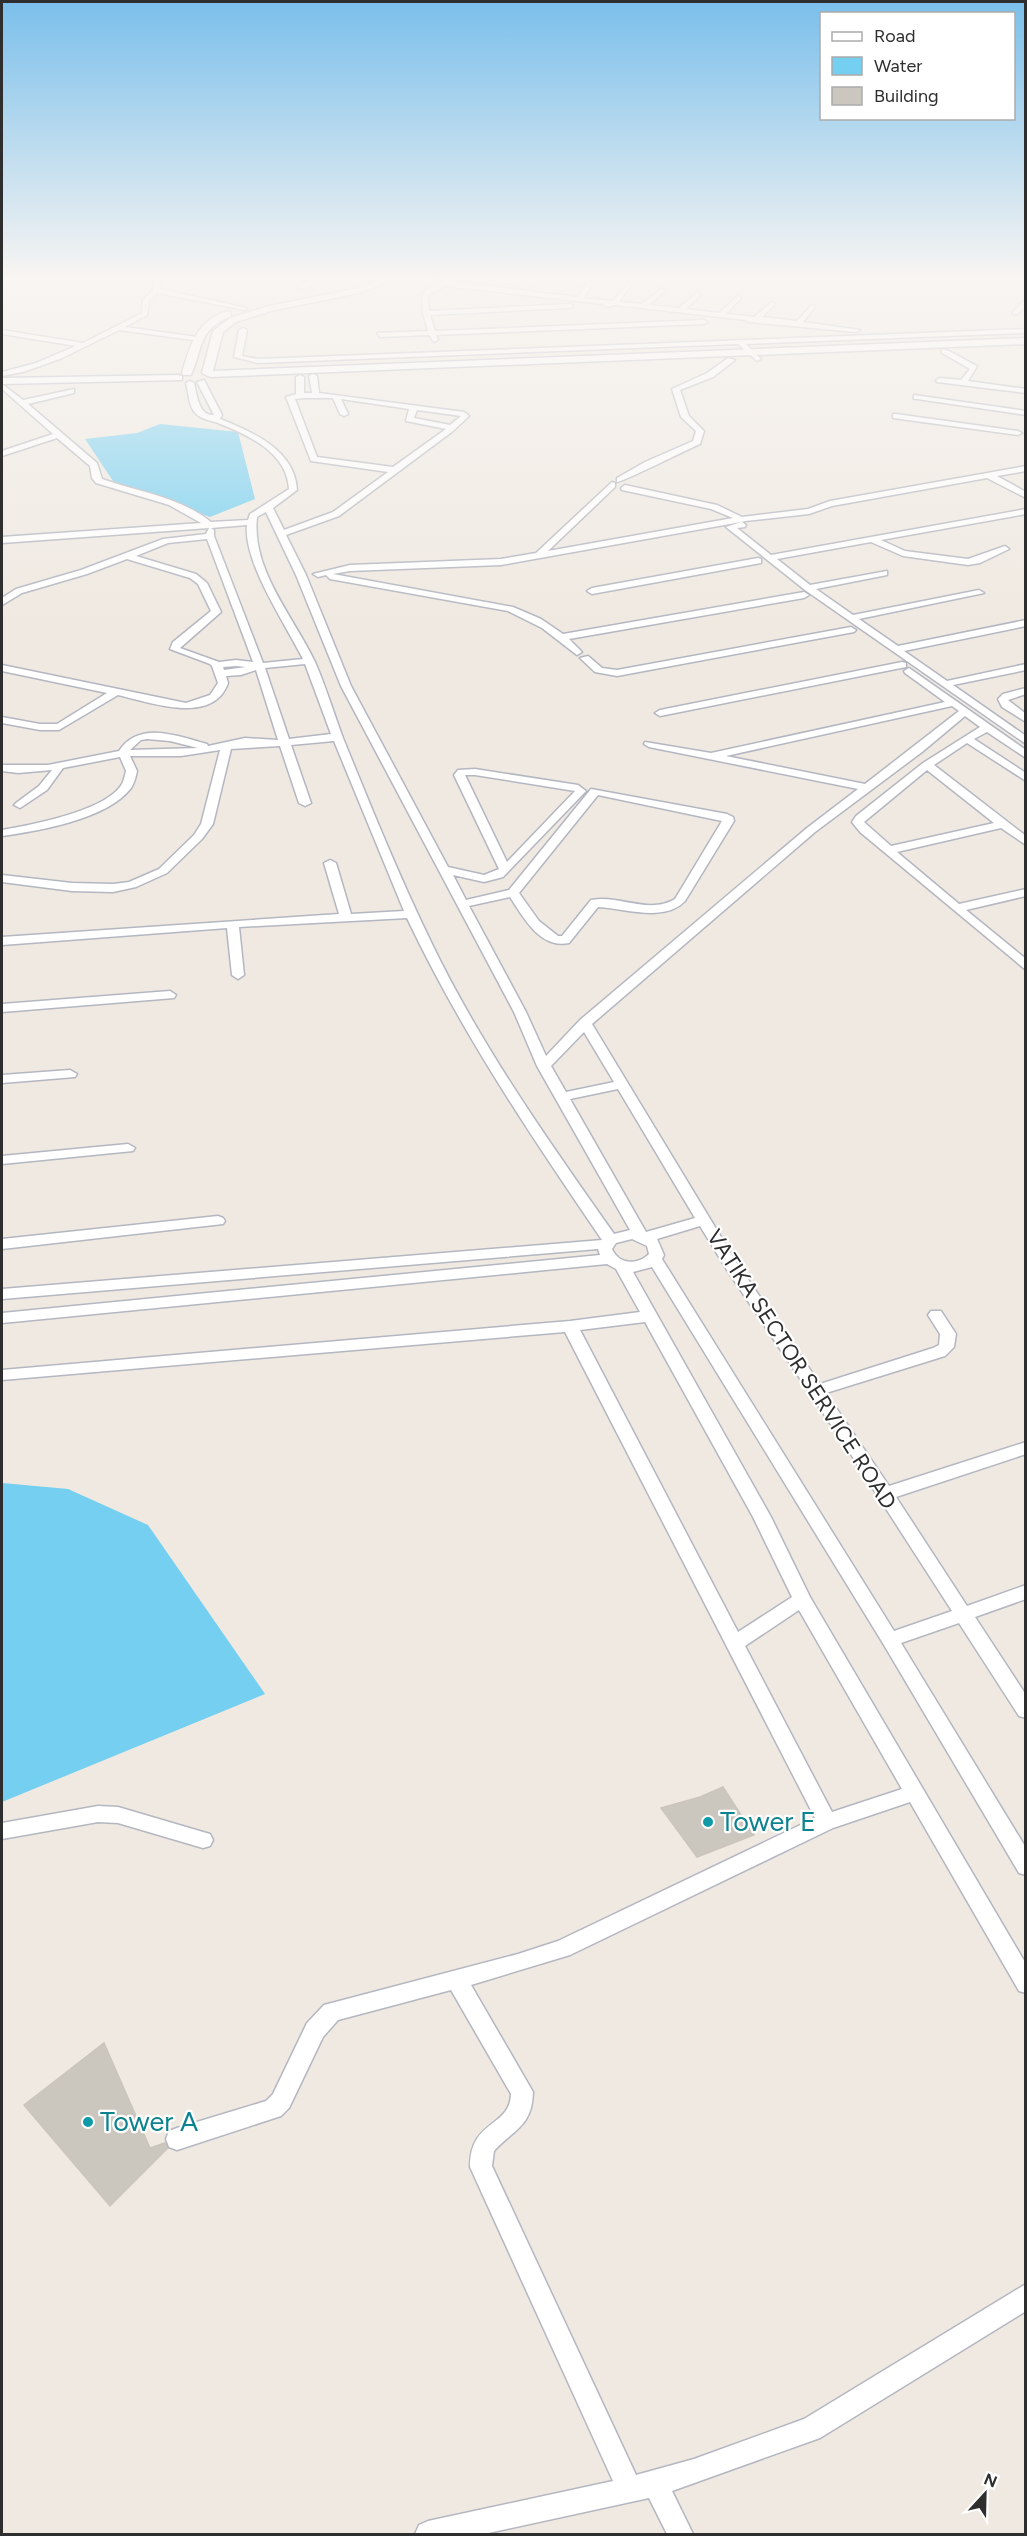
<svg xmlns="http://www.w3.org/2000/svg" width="1027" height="2536" font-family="Figtree,sans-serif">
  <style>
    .water { fill: #75cff0 }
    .building { fill: #cbc7bf; stroke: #cbc5ba; stroke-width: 1.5 }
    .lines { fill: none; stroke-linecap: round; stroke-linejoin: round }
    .street-casing { stroke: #b4b7c1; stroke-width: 3 }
    .secondary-casing { stroke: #b4b7c1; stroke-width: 3 }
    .street { fill: #fff; fill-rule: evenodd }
    .secondary { fill: #fff; fill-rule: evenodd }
    .culture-dot { fill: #0f9aa8; stroke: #fff; stroke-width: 2 }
    .labels { text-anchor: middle; stroke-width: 4.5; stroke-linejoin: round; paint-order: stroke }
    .street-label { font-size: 22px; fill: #2e2e2e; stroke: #fff }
    .near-culture-label { font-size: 27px; fill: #0d838f; stroke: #fff; text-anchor: start }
  </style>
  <rect width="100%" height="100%" fill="#efe9e1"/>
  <g class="water">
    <path d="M160,424l78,8 17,67 -45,18 -97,-36 -28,-42 52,-6z"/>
    <path d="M2,1483l66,6 80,36 117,169 -263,108z"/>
  </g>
  <g class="building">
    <path d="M723,1787l31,48 -57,22 -36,-49 39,-11z"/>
    <path d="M104,2043l46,105 15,-5 3,5 -58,58 -86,-101z"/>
  </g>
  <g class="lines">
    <g class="street-casing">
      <g id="street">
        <path d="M155,274h6l-1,15 87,19 -3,2 -86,-17 -9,8 -2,14 -22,12 72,10 3,4 -81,-11 -59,29 -37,13 -21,4v-4l34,-9 40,-17 -74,-12v-4l81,13 59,-30 1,-13 10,-10z"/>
        <path d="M325,274h8l-31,15 -5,-1z"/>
        <path d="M389,274l188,23 10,-14 -18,-2 -80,3 -3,-2c11,-6 97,-7 108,-1l-10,17 29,3 15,-18 3,2 -12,17 23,2 20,-16 2,3 -15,14 30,3 19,-16 2,3 -14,14 33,4 19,-17 3,2 -15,16 28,3 18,-15 3,2 -13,13 35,4 15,-16 3,2 -12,15 57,8 -4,2 -107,-10 -3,-2 -130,-15 -10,2 -3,-3 -159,-18 -16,9 1,16 141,-7 3,2 -3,2 -140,7 5,16 269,-11 4,2 -4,2 -268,11 2,5 -4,2 -5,-7 -49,2 -3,-4 51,-2 -5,-18 -1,-18 5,-6 9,-4z"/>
        <path d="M1026,299v7l-9,8h-4v-2z"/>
        <path d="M243,328l4,2 -5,26 16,3 768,-30v4l-280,11 15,15 -4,2 -19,-17 -480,19 -24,-6 5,-27z"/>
        <path d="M942,349c8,1 26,13 35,17l-9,15 58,8v4l-89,-11 -1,-2 4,-2 21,2 9,-11 -28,-16z"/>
        <path d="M728,358l7,2 -22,17 -33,13 9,26 15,15 -4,13c-12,5 -77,38 -83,38v-4l28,-16 48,-21 3,-10 -15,-14 -9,-28 35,-16z"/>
        <path d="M313,374l4,2 2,17 145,19 5,4 -16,15 -114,85 -53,19 20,40 45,111 97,181 36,8 15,-6 -45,-94 4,-5 17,-1 103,16 8,6 -83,86 -19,5 -31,-7 13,25 43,-10 82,-101 136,25 6,3 1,4 -49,80c-21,22 -61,7 -87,6l-29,36c-29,6 -45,-25 -59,-46l-41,9 57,106 20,44 34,-36 227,-192 51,-39 -209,-42 -5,-3 1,-2 66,11 234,-51 -40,-29 -1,-2 5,-3 117,82v8l-39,-26 -13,7 52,34v8l-59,-38 -33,22 92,71v9l-25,-17 -104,24 62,52 67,-15v7l-60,14 60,49v11l-166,-138 -8,-10 4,-6 67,-53 57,-36 -15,-11 -43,36 -107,80 -223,192 146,241 82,119 113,-36 6,-3 1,-11 -12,-19 3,-4h10l15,23 -2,13 -9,9 -119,37 63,93 137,-44v12l-130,43 71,109 59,-21v14l-51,18 51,78v23l-7,-2 -60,-93 -58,20 125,205v27l-7,-2 -135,-228 -232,-378 -19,5 138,245 39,80 216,367v29l-7,-2 -109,-189 -77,26 -263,127 -99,30 62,107c-1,35 -19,37 -39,59l-2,15 144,309 58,-16 110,-40 222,-135v27l-206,127 -148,53 21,43h-26l-18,-36 -165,36h-69l4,-9 9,-4 185,-40 -143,-314c0,-48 40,-39 41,-73l-60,-104 -113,30 -15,17 -34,71 -8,8 -104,34 -8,-3 -3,-8 3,-8 8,-3 89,-27 7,-7 34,-71 17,-18 194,-51 40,-13 257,-123 -250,-486 -563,48v-10l568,-49 70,-9 -24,-43 -9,-5 -605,59v-10l598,-58 -2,-6 -596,50v-10l600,-49c-71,-104 -141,-208 -195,-322l-168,9 5,48 -6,4 -6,-4 -5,-47 -225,17v-8l337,-23 -15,-51 6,-3 6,3 15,51 53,-3 -70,-170 -43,4 20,58 -6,3 -6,-3 -19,-57 -49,3 -18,75 -11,15 -35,34 -31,14 -23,5 -41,-1 -70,-9v-7l70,8 41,1 16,-2 30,-13 35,-34 7,-11 19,-74 -39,6h-51l7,15c-1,5 -3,13 -6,17 -23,31 -93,43 -129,48v-6c29,-5 104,-19 120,-46 2,-4 3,-9 4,-13l-6,-14 -57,11 -16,22 -27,18 -6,-3 2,-2 23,-17 13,-16 -34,3 -16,-2v-6h46l71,-14c20,-31 59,-15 88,-7l1,2 37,-8 33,2 -22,-70 -15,5 -15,1 2,7c-15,43 -79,19 -110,12l-59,35h-19l-38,-7v-6l38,7h17l50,-31 -105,-22v-6l184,38 24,-8 8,-12 -6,-17 -2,-2 -40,-15 3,-7 38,-31 -13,-27 -8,-6 -63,-19 -40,15 -65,19 -20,12v-7l14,-9 65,-19 82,-31 43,-5 3,-6 -207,15v-6l199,-14 -32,-18 -73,-22 -4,-5 -2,-12 -33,-28 -55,18v-5l51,-17 -51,-45v-5l21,16 51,-11v4l-46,11 69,59 5,16c37,13 78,18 109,43l37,-2 2,-6 39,-25c-2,-37 -41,-54 -71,-66 -8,-3 -20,-4 -25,-13 -4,-7 -5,-19 -7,-27l4,-2 4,2c3,13 5,33 20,32l-17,-33 7,-2 18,35 -2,4c33,13 75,31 77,71l-24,18 11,22 49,-18 55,-40 -77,-11 -25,-64 10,-3v-17l4,-2 4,2v16h8l-3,-17zM305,398h28l7,16 4,2 4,-2 -7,-15 68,10 -3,12 40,8 -53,38 -76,-10 -22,-58zM417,410l44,6 -11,9 -36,-7zM266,512l30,63 45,111 173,326 23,54 93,164 -16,4c-66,-94 -133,-188 -183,-292 -32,-66 -60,-135 -88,-204 -9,-24 -17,-51 -28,-76 -21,-45 -64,-92 -58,-145zM247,525c-4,37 39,100 56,134l-40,4 -49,-127v-6l-3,-2zM207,539l46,123 -17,-2 -17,2 -39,-14 41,-36 -14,-29 -11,-9 -60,-18 32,-13zM305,664l26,70 -42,5 -24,-71zM236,666l10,1 -22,3 -1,-3zM952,706l7,5 -94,73 -139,-28zM147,739l23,2 28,7 -68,2 11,-10zM927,770l67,53 -103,23 -27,-24zM465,775h10l100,16 -68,71zM598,795l124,26 -47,78c-27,16 -56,-5 -84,1l-29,36h-4l-19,-15 -20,-28zM584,1032l30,50 -48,10 -15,-26zM618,1089l77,129 -49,14 -76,-133zM700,1226l27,44 123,183 102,158 -58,20 -232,-372 2,-4 -7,-16zM632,1239l15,7 2,8c-11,11 -30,11 -37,-5l4,-6zM645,1322l108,195 39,80 -54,35 -158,-302zM799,1610l103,179 -70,23 -87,-166z"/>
        <path d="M914,395l112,16v4l-109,-16h-3z"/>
        <path d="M896,414l122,17 4,2 -4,2 -125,-17v-4z"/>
        <path d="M1026,466v5l-29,5 29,16v6l-39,-20 -155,28 -23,8 -64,7 -3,1 4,3 -1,2 -8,1 34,27 255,-46v5l-145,26 24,11 63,8 37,-13 4,3 -29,14 -12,2 -65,-9 -32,-14 -94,17 33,26 77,-14v4l-71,14 37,26 126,-25 5,3 -125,26 39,27 128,-26v6l-122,25 43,30 79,-17v6l-73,15 73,51v8l-221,-154 -79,-63 15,-5 -240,43 -151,6 -17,3 180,33 28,12 22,15 241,-42 5,3 -5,3 -235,41 13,13 -5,3 -35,-27 -34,-17 -178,-32 -4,-4 -8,2 -5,-3 37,-9 151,-6 35,-6 76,-71 3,1v4l-67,64 185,-33 -22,-9 -89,-19 -1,-2 4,-3 92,20 25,12 66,-8 22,-8z"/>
        <path d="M758,558l3,1v4l-169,31 -5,-3 5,-3z"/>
        <path d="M851,627l5,3 -2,2 -237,44 -22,-4 -15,-14 8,-2 14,12 15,2z"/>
        <path d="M902,662l4,1v4l-246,49 -5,-3 5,-3z"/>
        <path d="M1026,688v6l-18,6 18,14v8l-24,-15 -4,-8 5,-5z"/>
        <path d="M170,991l6,4 -2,3 -172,14v-8z"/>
        <path d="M70,1070l7,4 -2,3 -73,6v-8z"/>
        <path d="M128,1144l7,4 -2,3 -131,13v-8z"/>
        <path d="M218,1216l5,2 2,3 -2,3 -221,25v-10z"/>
        <path d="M98,1806l20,1 85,25 7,2 3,6 -3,6 -7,2 -85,-25 -20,-1 -96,17v-16z"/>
      </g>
    </g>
    <g class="secondary-casing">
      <g id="secondary">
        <path d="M396,274h14l-51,19 -88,18 -35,11 -13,10 -10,39 813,-33v6l-816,33 -8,-4 11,-42 17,-13 39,-12 85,-17z"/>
        <path d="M228,311l3,1v4c-34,15 -27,30 -40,59h-8l-1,-2c8,-28 15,-53 46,-62z"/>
        <path d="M178,375l4,1v4l-180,4v-6z"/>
      </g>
    </g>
    <use href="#street" class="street"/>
    <use href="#secondary" class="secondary"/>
  </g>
  <linearGradient id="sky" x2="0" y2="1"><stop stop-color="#7abfeb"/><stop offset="0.44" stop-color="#f8f5f2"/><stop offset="1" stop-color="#f8f5f2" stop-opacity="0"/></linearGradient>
  <rect width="1027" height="629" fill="url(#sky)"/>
  <g class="culture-dot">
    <circle cx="708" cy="1822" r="6"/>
    <circle cx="88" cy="2122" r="6"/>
  </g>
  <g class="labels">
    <g class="street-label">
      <text transform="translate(802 1369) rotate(57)" y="8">VATIKA SECTOR SERVICE ROAD</text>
    </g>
    <g class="near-culture-label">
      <text x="720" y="1831">Tower E</text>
      <text x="100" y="2131">Tower A</text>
    </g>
  </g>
  <rect width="1027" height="2536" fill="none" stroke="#2e2e2e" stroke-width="6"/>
  <rect x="820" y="12" width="195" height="108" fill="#ffffff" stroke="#ababab" stroke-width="1.5"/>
  <rect x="832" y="32" width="30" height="9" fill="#ffffff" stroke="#ababab" stroke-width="1.5"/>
  <text x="874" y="42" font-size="18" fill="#2e2e2e">Road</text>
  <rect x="832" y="57" width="30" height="18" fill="#75cff0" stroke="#ababab" stroke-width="1.5"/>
  <text x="874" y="72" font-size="18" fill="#2e2e2e">Water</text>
  <rect x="832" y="87" width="30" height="18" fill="#cbc7bf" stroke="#ababab" stroke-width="1.5"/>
  <text x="874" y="102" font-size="18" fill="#2e2e2e">Building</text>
  <g transform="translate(985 2494) rotate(22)" stroke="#ffffff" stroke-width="4.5" paint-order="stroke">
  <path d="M0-4.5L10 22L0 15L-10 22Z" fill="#2e2e2e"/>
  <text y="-9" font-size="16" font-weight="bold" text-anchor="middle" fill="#2e2e2e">N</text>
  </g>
</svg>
